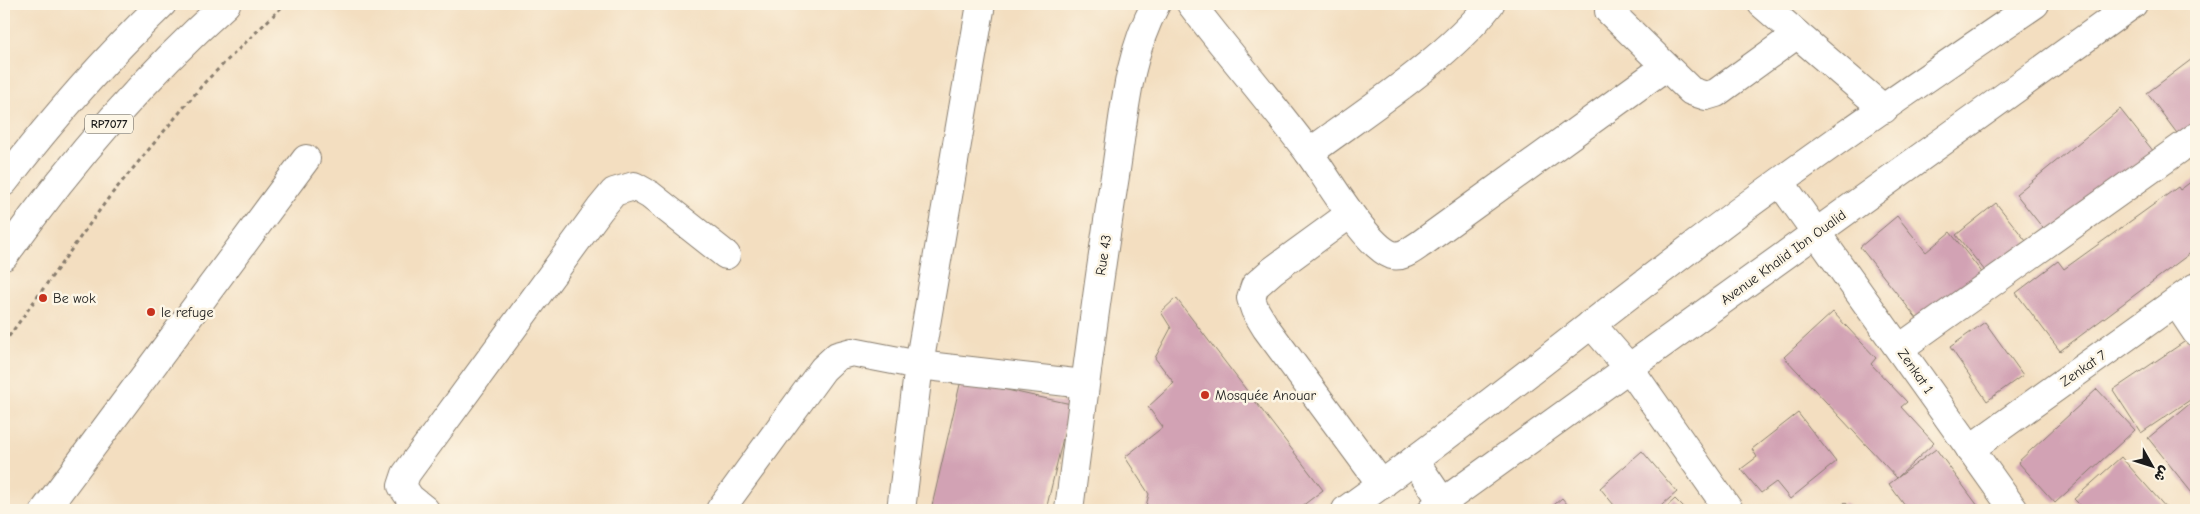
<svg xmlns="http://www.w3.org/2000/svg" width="2200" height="514" font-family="'Comic Neue','Playpen Sans Arabic',sans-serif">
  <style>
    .building { fill: #d2a2b4 }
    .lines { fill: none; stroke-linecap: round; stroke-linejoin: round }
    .minor-casing { stroke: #887d6e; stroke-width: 30 }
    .major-casing { stroke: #887d6e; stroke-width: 30 }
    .path { stroke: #887d6e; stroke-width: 3; stroke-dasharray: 4 4; stroke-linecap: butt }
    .minor { stroke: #fff; stroke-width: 28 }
    .major { stroke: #fff; stroke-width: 28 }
    .poi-dot { fill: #c8321e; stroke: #fcf5e5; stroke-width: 2 }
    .labels { text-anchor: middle; stroke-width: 5; stroke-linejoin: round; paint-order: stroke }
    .shield { fill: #fcf5e5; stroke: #5f5d58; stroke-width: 1 }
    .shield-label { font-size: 12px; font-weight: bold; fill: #1c1c1c }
    .street-label { font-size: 14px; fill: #1c1c1c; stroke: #fcf5e5 }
    .poi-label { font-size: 14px; fill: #1c1c1c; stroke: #fcf5e5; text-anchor: start }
  </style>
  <rect width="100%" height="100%" fill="#fcf5e5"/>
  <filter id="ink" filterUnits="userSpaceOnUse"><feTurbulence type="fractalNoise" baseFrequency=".02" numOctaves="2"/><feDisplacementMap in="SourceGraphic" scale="10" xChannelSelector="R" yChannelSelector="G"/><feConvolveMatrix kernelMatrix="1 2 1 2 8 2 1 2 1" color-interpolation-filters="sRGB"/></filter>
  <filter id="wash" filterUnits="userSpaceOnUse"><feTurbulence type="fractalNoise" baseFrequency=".0096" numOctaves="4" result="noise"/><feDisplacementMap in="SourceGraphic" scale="20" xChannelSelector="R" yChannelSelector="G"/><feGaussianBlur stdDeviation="1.12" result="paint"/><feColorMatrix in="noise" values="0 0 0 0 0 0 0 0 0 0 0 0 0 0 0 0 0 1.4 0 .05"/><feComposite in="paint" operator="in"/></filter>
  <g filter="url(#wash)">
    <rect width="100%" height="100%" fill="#f3dec0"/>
    <g id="blocks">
      <g class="building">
        <path d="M2196,56v73l-14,11 -35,-47z"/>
        <path d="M2120,109l34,43 -104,85 -34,-43z"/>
        <path d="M2196,178v71l-136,102 -44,-58 42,-32 6,8 114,-82 2,3z"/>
        <path d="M1996,203l34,43 -40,31 -34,-42z"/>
        <path d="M1897,216l29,36 24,-20 34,43 -62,50 -62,-78z"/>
        <path d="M1176,298l147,192 -26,20h-152l4,-16 -24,-37 38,-30 -15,-20 26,-24 -19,-25 16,-30 -10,-16z"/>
        <path d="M1833,312l43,46 -5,6 36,38 -6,5 33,36 -37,35 -113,-121z"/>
        <path d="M1985,322l38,53 -36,26 -37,-54z"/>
        <path d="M2190,338l6,9v49l-55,37 -28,-43z"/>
        <path d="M961,380l110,24 -25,106h-115z"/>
        <path d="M2097,389l38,41 -80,73 -37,-41z"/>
        <path d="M2192,402l4,6v90l-48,-60z"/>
        <path d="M1798,413l38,49 -46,37 -14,-17 -15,11 -20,-24 16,-12 -5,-8z"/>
        <path d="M1936,449l45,61h-73l-19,-26z"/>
        <path d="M1642,451l35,41 -21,18h-38l-18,-22z"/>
        <path d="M2121,457l47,53h-83l-11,-11z"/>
        <path d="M1562,498l10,12h-24z"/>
        <path d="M1675,499l11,11h-23z"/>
        <path d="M1845,502l8,8h-16z"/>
      </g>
    </g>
  </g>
  <g filter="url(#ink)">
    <use href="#blocks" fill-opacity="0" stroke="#887d6e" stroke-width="1"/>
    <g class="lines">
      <g class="minor-casing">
        <g id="minor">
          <path d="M1191,4c38,50 80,98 118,149 17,23 57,93 83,102 11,3 22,-7 30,-12l243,-176"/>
          <path d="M1762,4l122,105"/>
          <path d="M1609,11l82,80 15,5 10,-3 80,-58"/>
          <path d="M1309,153c58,-43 137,-93 181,-149"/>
          <path d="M1780,182l234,328"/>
          <path d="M1350,214l-78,57 -17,15 -4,12 4,12 11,18 116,157"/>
          <path d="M2176,302l20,30"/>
          <path d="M1591,324l39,45 99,141"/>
          <path d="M1900,348l296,-211"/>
          <path d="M1970,449l226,-162"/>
          <path d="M1414,460l34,50"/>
          <path d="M45,510l261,-351"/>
          <path d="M425,510l-15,-12 -8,-12 4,-12 194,-265 14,-17 20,-6 16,9 76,60"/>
          <path d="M720,510l103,-141 14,-13 15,-4 67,13 165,19"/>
          <path d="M901,510l18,-145 62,-361"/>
          <path d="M1069,510c14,-111 28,-223 46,-334 9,-58 12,-120 41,-172"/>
        </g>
      </g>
      <g class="major-casing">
        <g id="major">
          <path d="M4,182c49,-64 101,-123 158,-178"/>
          <path d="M4,256c65,-91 139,-178 222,-252"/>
          <path d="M1346,510c117,-83 228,-174 342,-260 112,-86 230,-166 347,-246"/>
          <path d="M1432,510l701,-506"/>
        </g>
      </g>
      <path class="path" d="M4,343l106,-147 95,-114 80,-78"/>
      <use href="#minor" class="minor"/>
      <use href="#major" class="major"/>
    </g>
  </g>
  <g class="poi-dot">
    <circle cx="43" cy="298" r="5"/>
    <circle cx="151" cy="312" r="5"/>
    <circle cx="1205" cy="395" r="5"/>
  </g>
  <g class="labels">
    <rect class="shield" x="85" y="114.5" width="48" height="19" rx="4"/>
    <g class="shield-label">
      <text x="109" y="128">RP7077</text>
    </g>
    <g class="street-label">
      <text transform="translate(1103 255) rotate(-81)" y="5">Rue 43</text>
      <text transform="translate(1783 257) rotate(-36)" y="5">Avenue Khalid Ibn Oualid</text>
      <text transform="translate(2083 368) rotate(-35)" y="5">Zenkat 7</text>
      <text transform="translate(1916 371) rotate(55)" y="5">Zenkat 1</text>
    </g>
    <g class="poi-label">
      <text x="53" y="303">Be wok</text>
      <text x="161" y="317">le refuge</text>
      <text x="1215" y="400">Mosquée Anouar</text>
    </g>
  </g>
  <rect width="2200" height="514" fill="none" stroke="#fcf5e5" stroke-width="20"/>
  <g transform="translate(2152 466) rotate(129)" stroke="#fcf5e5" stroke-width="4" paint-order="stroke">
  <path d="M0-4L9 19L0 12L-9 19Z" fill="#1c1c1c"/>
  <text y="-8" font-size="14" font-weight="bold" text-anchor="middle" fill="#1c1c1c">ش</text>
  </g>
</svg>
